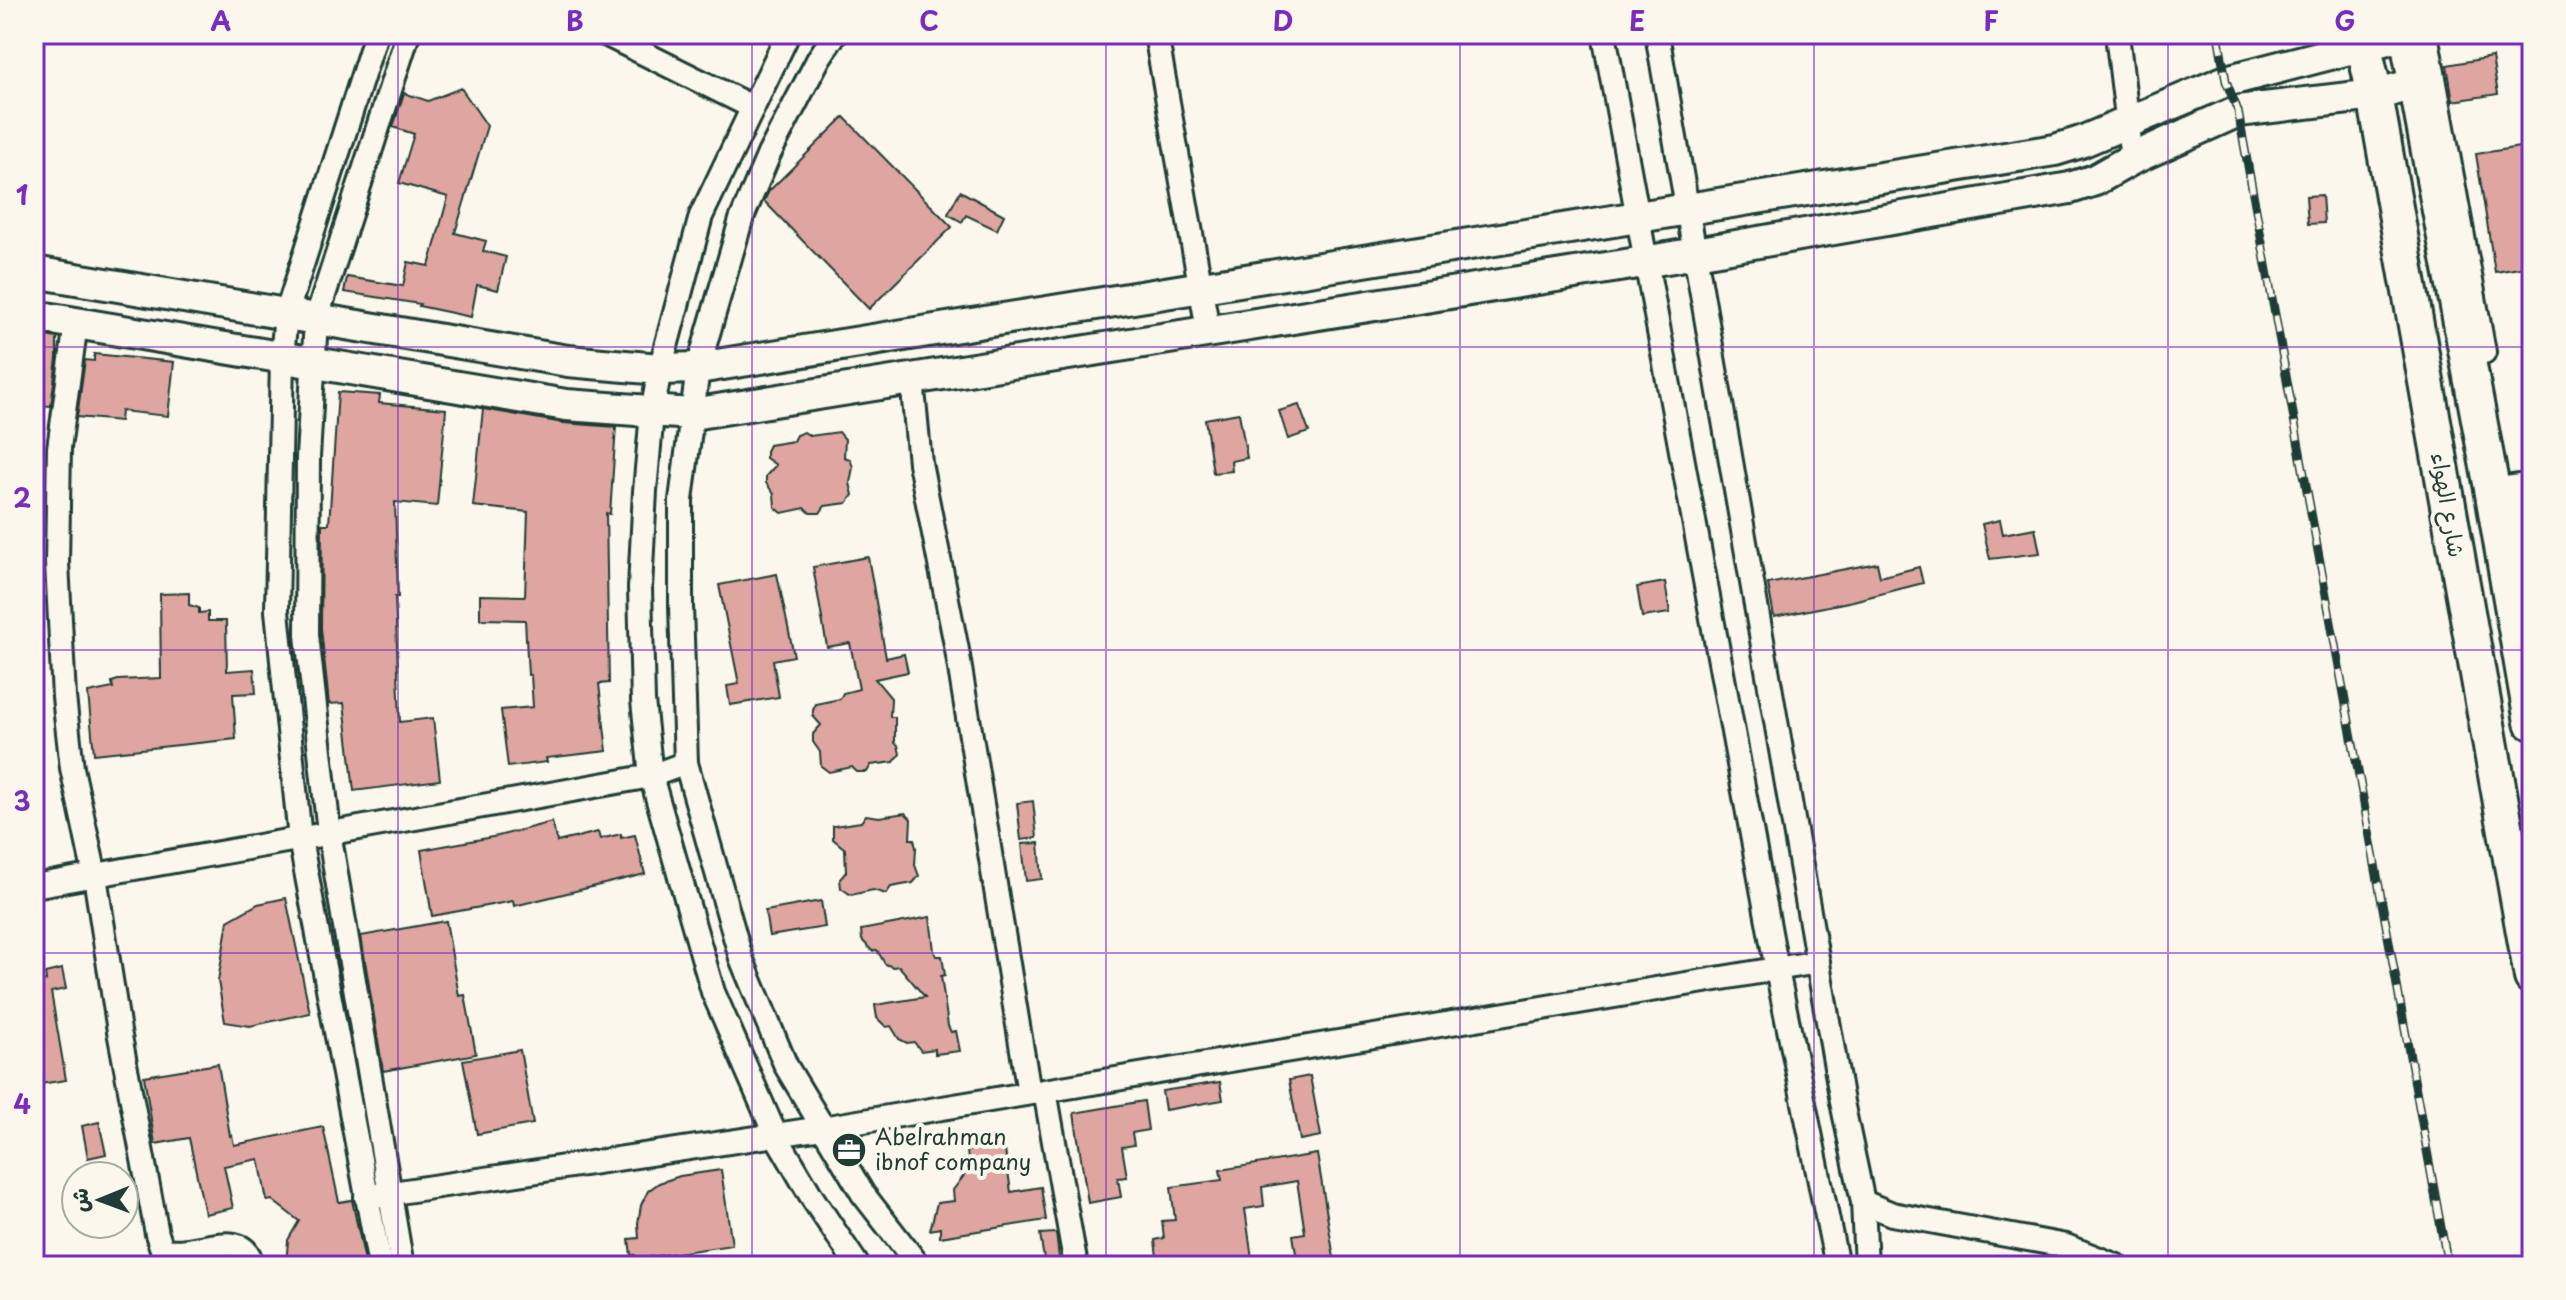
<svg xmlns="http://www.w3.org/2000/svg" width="2566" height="1300" font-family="'Playpen Sans','Playpen Sans Arabic',sans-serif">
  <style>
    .building { fill: #dfa5a0; stroke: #1f3d34; stroke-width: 2 }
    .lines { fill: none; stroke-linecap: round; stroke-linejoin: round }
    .street-casing { stroke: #1f3d34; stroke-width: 28 }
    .secondary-casing { stroke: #1f3d34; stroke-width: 36 }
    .primary-casing { stroke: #1f3d34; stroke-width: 40 }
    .street { stroke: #fbf7ec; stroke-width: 22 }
    .secondary { stroke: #fbf7ec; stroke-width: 30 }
    .primary { stroke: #fbf7ec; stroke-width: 34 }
    .rail-casing { stroke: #1f3d34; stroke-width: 9 }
    .rail { stroke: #fbf7ec; stroke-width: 6; stroke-dasharray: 18; stroke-linecap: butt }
    .grid { fill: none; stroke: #7b2cbf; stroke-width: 2; stroke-opacity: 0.55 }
    .labels { text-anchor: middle; stroke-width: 8; stroke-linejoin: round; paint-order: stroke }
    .street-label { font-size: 22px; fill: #1f3d34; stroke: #fbf7ec }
    .poi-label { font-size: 22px; fill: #1f3d34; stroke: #fbf7ec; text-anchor: start }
    .neatline { fill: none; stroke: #7b2cbf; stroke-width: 3 }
    .grid-label { font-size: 26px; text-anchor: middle; font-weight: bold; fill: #7b2cbf }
  </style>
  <rect width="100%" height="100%" fill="#fbf7ec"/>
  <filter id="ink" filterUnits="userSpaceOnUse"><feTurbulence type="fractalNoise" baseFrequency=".0125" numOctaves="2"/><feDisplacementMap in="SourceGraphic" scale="16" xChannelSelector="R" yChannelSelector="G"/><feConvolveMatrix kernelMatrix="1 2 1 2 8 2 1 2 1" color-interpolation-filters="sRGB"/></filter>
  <g filter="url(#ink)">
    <g class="building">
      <path d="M2492,57l6,37 -45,7 -6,-36z"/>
      <path d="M461,88l26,38 -32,107 31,8 -3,10 23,6 -8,33 -21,-5 -6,32 -52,-11 1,-2 -76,-12 3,-15 56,9 5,-24 21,4 19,-69 -49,-14 15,-49 -21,-7 11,-34 24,8z"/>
      <path d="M844,117l108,110 -83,82 -105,-108 5,-10z"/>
      <path d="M2532,145v121l-37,6 -19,-118z"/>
      <path d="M960,191l44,24 -7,15 -31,-15 -4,7 -14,-8z"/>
      <path d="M2322,195l2,28 -16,1 -2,-28z"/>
      <path d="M34,334l23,4v20l-6,48 -17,-1z"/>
      <path d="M94,354l80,8 -6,54 -47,-5 -1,10 -43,-4 8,-57 9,1z"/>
      <path d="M338,392l42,3 -1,8 67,6 -9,97 -42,-4 3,95h-3l5,125 33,-4 7,62 -86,11 -10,-88 -15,1 -8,-76 1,-104h7z"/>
      <path d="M1299,405l10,27 -21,7 -9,-28z"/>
      <path d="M483,409l80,14 53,4 -6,87 -4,-1 3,170 -10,1 8,67 -61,7 1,4 -39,5 -7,-57 32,-3 -2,-32h-3l-3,-55 -45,-1v-24l45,1 3,-84 -55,-6z"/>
      <path d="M1239,413l8,45 -16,3 1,10 -19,2 -8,-54z"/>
      <path d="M804,432l6,4 29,-4 6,7 -1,18 6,2 3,8 -3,16 3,12 -6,8 -22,3 -5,7h-10l-5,-5 -23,5 -7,-6 -1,-13 -8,-11v-7l10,-11 -10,-7v-7l3,-6 24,-4 3,-6z"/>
      <path d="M2000,520l3,14 32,-6 5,25 -50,6 -8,-35z"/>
      <path d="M868,557l18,101 18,-4 4,18 -33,7 16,19 -1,19h5v26l3,2 2,9 -6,8 -23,3 -4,7h-10l-5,-5 -23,5 -8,-6 -1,-14 -7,-10v-8l8,-9 -8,-9v-6l3,-6 24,-5 3,-6 16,-4 -9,-46 -23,4 -14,-80z"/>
      <path d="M1877,563l3,14 39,-10 4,16 -70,18 -79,16 -6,-33z"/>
      <path d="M777,574l17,82 -21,4 6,37 -49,8 -3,-19 12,-2 -20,-99z"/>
      <path d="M1665,582l5,31 -28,4 -5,-30z"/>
      <path d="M189,593v12l10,3v5l9,-1v9h18l1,50 27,-2 2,24 -23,1 3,45 -142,15 -6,-61 25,-5 -1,-6 6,-2 43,-2 -1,-84z"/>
      <path d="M1033,801l4,37 -16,2 -4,-37z"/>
      <path d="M905,813l6,6 -1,20h4l2,9 -1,17 4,11 -6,7 -22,4 -5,7 -13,-4 -22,5 -10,-7 -1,-9 6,-7 -1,-23 -12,-10v-13l28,-4 5,-7 13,2z"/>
      <path d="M552,822l5,20 41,-10 2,7 21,-5v4l14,-3 10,39 -131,32 -1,-5 -81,15 -11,-66 77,-14z"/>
      <path d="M1039,843l3,36 -16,2 -4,-37z"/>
      <path d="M286,898l24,115 -60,13 -25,-4 -7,-41 10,-60 30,-17z"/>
      <path d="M821,901l4,26 -56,9 -4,-25z"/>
      <path d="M930,917l4,34 2,5h6l3,19 -4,1 7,50 3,6 5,-1 4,20 -25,3v-5l-14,2 -7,-9 -7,1 -8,-4 -8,-13 -5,1 -9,-9 -2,-13 50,-8 -26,-31 -6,1 -8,-3 -8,-14 -5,1 -10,-11 -1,-10z"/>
      <path d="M446,921l13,75 6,-1 11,59 -93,17 -22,-135z"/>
      <path d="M62,969l4,20 -15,3 15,88 -32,5v-102l12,-2 -1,-8z"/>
      <path d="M520,1050l13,74 -56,10 -14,-74z"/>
      <path d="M218,1064l12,72 2,-1 2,10 89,-18 16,75 13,-2 14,66h-80l2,-26 11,-19 -27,-21 -5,1 -8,-42 -35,7 9,42 -28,6 -16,-76 -34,6 -11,-68z"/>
      <path d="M1310,1076l11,60 -21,4 -11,-60z"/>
      <path d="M1220,1082l3,18 -58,10 -3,-19z"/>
      <path d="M1144,1101l4,29 -16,3 2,12 -12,2 5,30 -9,1 3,19 -33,6 -14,-90z"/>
      <path d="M99,1122l7,32 -18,4 -6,-32z"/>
      <path d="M1004,1143l7,49 30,-5 5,33 -106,17v-9l-10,2 7,-27 17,-2 -1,-11 16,-21 -2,-18z"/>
      <path d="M1317,1154l18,110 -37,2 -5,-31 12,-2 -8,-52 -35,6 2,19 -19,3 7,50 -33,4v3h-61l-3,-26 9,-2 -2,-17 13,-1 -4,-33 51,-7 -2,-10z"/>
      <path d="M721,1170l11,75 -96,14 -1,-4h-4l-2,-16 10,-1 -1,-15 3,-18 7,-14 11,-8 21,-7z"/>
      <path d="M1056,1233l4,33h-15l-5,-32z"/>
    </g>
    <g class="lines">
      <g class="street-casing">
        <g id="street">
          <path d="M376,34l-90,281 -4,42 -5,254 23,228 80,427"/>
          <path d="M605,34l147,73"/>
          <path d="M788,34l-87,182 -41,153 -8,44 -7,78 -5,97 3,113 8,75 62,216 62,142 38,65 45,67"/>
          <path d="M835,34l-16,24 -50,96 -28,66 -43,148 -17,132v106l5,157 55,195 45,108 77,128 56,72"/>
          <path d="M1156,34l52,296"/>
          <path d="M1604,34l173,936 60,296"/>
          <path d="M1657,34l185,1068 21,100 3,64"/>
          <path d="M2117,34l15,125"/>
          <path d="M2426,34l58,318"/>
          <path d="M76,323l-17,125 -2,115 7,134 8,71 23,108 24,155 38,203 5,15c32,10 83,-26 90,17"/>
          <path d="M912,379l8,84 37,187 72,443"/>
          <path d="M2510,496l22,113"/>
          <path d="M34,886l617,-110 35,-13"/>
          <path d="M1045,1091l31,175"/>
          <path d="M366,1197l456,-69 996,-166"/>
          <path d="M1863,1202l29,12 174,32 51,20"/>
          <path d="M402,1266l-73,-434 -22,-197 1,-178 8,-137 92,-286"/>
        </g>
      </g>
      <g class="secondary-casing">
        <g id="secondary">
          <path d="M34,272l534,89 92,8 38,-1 1357,-218 26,-8 145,-61 181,-47"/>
          <path d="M34,316l532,89 126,9 952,-152 426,-74 25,-8 37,-21 106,-48 137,-16 39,-11"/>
          <path d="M2493,494l39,-6"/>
        </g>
      </g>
      <g class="primary-casing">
        <g id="primary">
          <path d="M2361,34l14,61 157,882"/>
          <path d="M2407,34l86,460 39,228"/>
        </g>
      </g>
      <use href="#street" class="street"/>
      <use href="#secondary" class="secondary"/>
      <use href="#primary" class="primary"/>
      <g class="rail-casing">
        <path id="rail" d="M2218,34l8,47 12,30 210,1155"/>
      </g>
      <use href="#rail" class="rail"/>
    </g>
  </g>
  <path class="grid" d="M398,34v1232M752,34v1232M1106,34v1232M1460,34v1232M1814,34v1232M2168,34v1232M34,347h2498M34,650h2498M34,953h2498"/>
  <defs>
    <g id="office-disc" transform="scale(1.8)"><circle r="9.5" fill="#1f3d34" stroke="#fbf7ec"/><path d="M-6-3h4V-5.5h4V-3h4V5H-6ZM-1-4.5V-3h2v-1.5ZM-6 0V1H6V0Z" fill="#fff"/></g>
  </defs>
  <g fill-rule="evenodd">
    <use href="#office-disc" x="849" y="1150"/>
  </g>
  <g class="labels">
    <g class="street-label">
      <text transform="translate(2448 505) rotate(80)" y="8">شارع الهواء</text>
    </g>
    <g class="poi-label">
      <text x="875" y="1145">Abelrahman<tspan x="875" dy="25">ibnof company</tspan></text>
    </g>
  </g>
  <rect width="2566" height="1300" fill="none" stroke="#fbf7ec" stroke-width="88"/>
  <g transform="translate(100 1200) rotate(269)"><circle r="38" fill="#fbf7ec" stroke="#a3ada2" stroke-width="2"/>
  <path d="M0-6L14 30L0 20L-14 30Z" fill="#1f3d34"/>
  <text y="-12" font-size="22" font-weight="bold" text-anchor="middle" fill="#1f3d34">ش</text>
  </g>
  <rect x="44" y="44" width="2478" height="1212" class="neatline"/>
  <g class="grid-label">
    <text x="221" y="31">A</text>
    <text x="575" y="31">B</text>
    <text x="929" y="31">C</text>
    <text x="1283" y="31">D</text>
    <text x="1637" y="31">E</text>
    <text x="1991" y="31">F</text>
    <text x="2345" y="31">G</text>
    <text x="22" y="205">1</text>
    <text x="22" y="508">2</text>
    <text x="22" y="811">3</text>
    <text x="22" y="1114">4</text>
  </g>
</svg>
